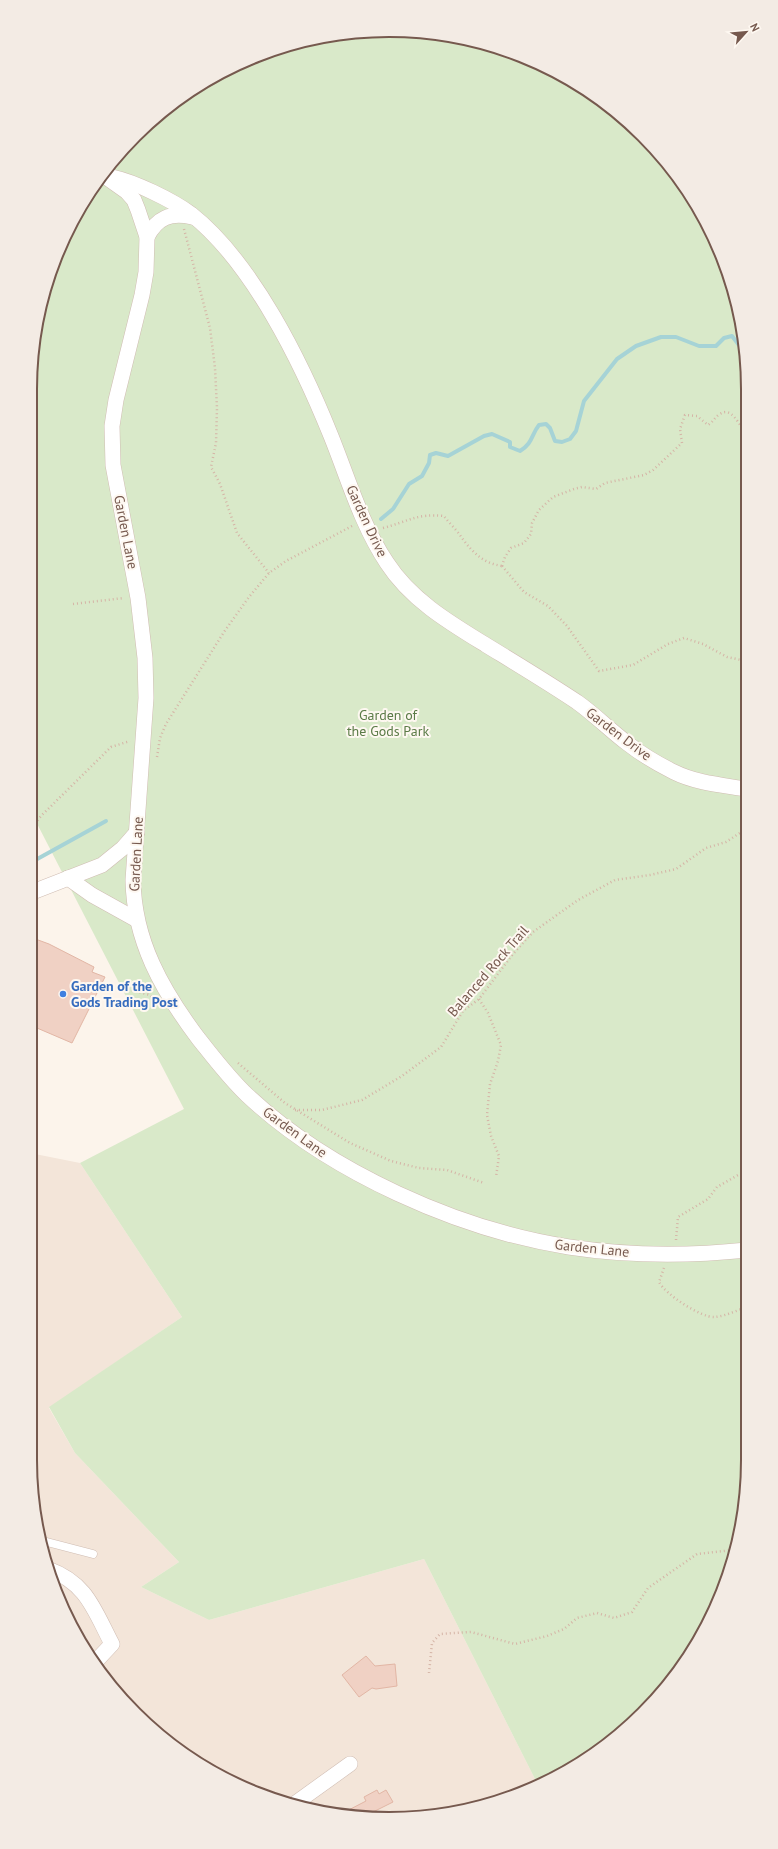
<svg xmlns="http://www.w3.org/2000/svg" width="778" height="1849" font-family="'PT Sans',sans-serif">
  <style>
    .residential { fill: #f3e5d9 }
    .green { fill: #d9e9c9 }
    .lines { fill: none; stroke-linecap: round; stroke-linejoin: round }
    .stream { stroke: #a6d3d6; stroke-width: 4 }
    .building { fill: #f0d1c4; stroke: #e2b6a5 }
    .service-casing { stroke: #d0bdb3; stroke-width: 9 }
    .minor-casing { stroke: #d0bdb3; stroke-width: 16 }
    .path { stroke: #d5b4a6; stroke-width: 2.5; stroke-dasharray: 1 3; stroke-linecap: butt }
    .service { stroke: #fff; stroke-width: 8 }
    .minor { stroke: #fff; stroke-width: 15 }
    .shop-dot { fill: #3f7fe0; stroke: #fef8f1; stroke-width: 1.5 }
    .labels { text-anchor: middle; stroke-width: 4; stroke-linejoin: round; paint-order: stroke }
    .street-label { font-size: 14px; fill: #76594e; stroke: #fef8f1 }
    .park-label { font-size: 14px; fill: #5b7b47; stroke: #fef8f1 }
    .shop-label { font-size: 14px; font-weight: bold; fill: #366cbe; stroke: #fef8f1; text-anchor: start }
    .rim { fill: none; stroke: #76594e; stroke-width: 2 }
  </style>
  <rect width="100%" height="100%" fill="#fcf4eb"/>
  <path class="residential" d="M30,1153l50,10 102,154 -133,91 26,45 104,109 -38,25 68,33 215,-61 113,224 -78,29 -117,4 -68,-16 -64,-29 -91,-74 -41,-58 -29,-63 -19,-116z"/>
  <path class="green" d="M365,31l71,2 68,16 85,42 70,61 52,78 34,112 3,1118 -19,115 -55,104 -48,51 -57,41 -32,12 -113,-224 -215,61 -68,-33 38,-25 -104,-109 -26,-46 133,-90 -102,-154 104,-54 -154,-299v-421l19,-115 29,-64 41,-58 51,-48 60,-37 66,-25z"/>
  <g class="lines">
    <g class="stream">
      <path d="M381,519l12,-10 16,-25 13,-8 7,-13 1,-8 6,-2 12,3 36,-20 8,-2 18,8v5l10,4c13,-8 11,-16 19,-26l7,-1 4,4 5,13 7,1 8,-3 6,-8 8,-30 33,-42 19,-13 25,-9h15l23,9h17l8,-8 8,-2 10,13 3,1"/>
      <path d="M30,863l76,-42"/>
    </g>
  </g>
  <g class="building">
    <path d="M30,937l19,7 45,23 -2,5 13,5 -33,66 -42,-18z"/>
    <path d="M366,1656l9,10 20,-2 2,22 -21,3 -4,-1 -13,9 -17,-22z"/>
    <path d="M377,1790l2,4 7,-4 7,12 -26,13h-28l27,-14 -2,-4z"/>
  </g>
  <g class="lines">
    <g class="service-casing">
      <path id="service" d="M43,1541l50,13"/>
    </g>
    <g class="minor-casing">
      <g id="minor">
        <path d="M103,175l24,17 7,8 4,10 9,27 -1,35 -4,23 -26,105 -4,26 1,39 25,133 7,60 1,40 -13,182c1,61 29,110 65,158 16,20 31,40 49,57 82,77 212,135 322,152 59,9 120,9 178,3"/>
        <path d="M112,177c23,5 60,23 79,37 62,49 111,150 140,222 17,42 30,88 56,127 24,37 63,60 99,82 31,19 61,37 91,57 17,12 33,28 50,41 14,11 31,21 47,29 22,11 48,13 72,17"/>
        <path d="M147,237c10,-19 23,-25 45,-20"/>
        <path d="M68,878l24,17 45,25"/>
        <path d="M30,893l72,-28 21,-17 14,-16"/>
        <path d="M48,1569c39,14 46,41 64,75l-15,16"/>
        <path d="M293,1805l57,-41"/>
      </g>
    </g>
    <g class="path">
      <path d="M184,229l26,99 5,40 2,40 -1,35 -5,24 9,17 17,49 32,40"/>
      <path d="M383,528c24,-6 34,-15 61,-12 5,7 13,14 18,22 11,15 21,25 40,28"/>
      <path d="M502,566l3,-9 6,-9 13,-5 7,-9 1,-11 7,-13 14,-13 21,-8 8,-2 14,2 9,-6 39,-8 9,-5 29,-27 -2,-14 5,-14 12,1 11,9c5,-3 7,-8 12,-11 12,-8 18,11 25,16"/>
      <path d="M502,566l22,26 24,14 19,20 32,45 34,-6 35,-21 16,-6 19,6 24,13 19,4"/>
      <path d="M73,604l51,-6"/>
      <path d="M157,757l3,-19 6,-14 58,-92 25,-35 20,-24 17,-12 66,-35"/>
      <path d="M30,830l11,-14 70,-69 19,-6"/>
      <path d="M128,989l22,6 5,6"/>
      <path d="M479,999l9,14 13,32 -3,16 -8,23 -3,31 4,21 8,20 -3,21"/>
      <path d="M238,1063l47,40 65,40 41,18 28,7 28,2 37,13"/>
      <path d="M295,1110h27l40,-10 40,-24 39,-29 22,-36 16,-12 34,-45 20,-22 45,-32 37,-20 35,-5 26,-6 30,-21 20,-6 20,-13"/>
      <path d="M676,1240l2,-23 30,-18 9,-12 30,-17"/>
      <path d="M664,1268l-5,14c6,12 42,36 56,35 11,-1 22,-7 33,-10"/>
      <path d="M429,1673l3,-30 8,-9 31,-2 44,12 32,-8 17,-7 13,-11 20,-5 17,5 18,-6 16,-24 49,-34 36,-4"/>
    </g>
    <use href="#service" class="service"/>
    <use href="#minor" class="minor"/>
  </g>
  <circle class="shop-dot" cx="63" cy="994" r="4"/>
  <g class="labels">
    <g class="street-label">
      <text transform="translate(367 521) rotate(65)" y="5">Garden Drive</text>
      <text transform="translate(126 532) rotate(79)" y="5">Garden Lane</text>
      <text transform="translate(619 734) rotate(37)" y="5">Garden Drive</text>
      <text transform="translate(136 854) rotate(-87)" y="5">Garden Lane</text>
      <text transform="translate(488 971) rotate(-49)" y="5">Balanced Rock Trail</text>
      <text transform="translate(295 1132) rotate(36)" y="5">Garden Lane</text>
      <text transform="translate(592 1248) rotate(6)" y="5">Garden Lane</text>
    </g>
    <g class="park-label">
      <text x="388" y="720">Garden of<tspan x="388" dy="16">the Gods Park</tspan></text>
    </g>
    <g class="shop-label">
      <text x="71" y="991">Garden of the<tspan x="71" dy="16">Gods Trading Post</tspan></text>
    </g>
  </g>
  <path d="M0 0H778V1849H0ZM389 37H389A352 352 0 0 1 741 389V1460A352 352 0 0 1 389 1812H389A352 352 0 0 1 37 1460V389A352 352 0 0 1 389 37Z" fill="#f3ebe4" fill-rule="evenodd"/>
  <path class="rim" d="M389 37H389A352 352 0 0 1 741 389V1460A352 352 0 0 1 389 1812H389A352 352 0 0 1 37 1460V389A352 352 0 0 1 389 37Z"/>
  <g transform="translate(746 32) rotate(63)" stroke="#fef8f1" stroke-width="3" paint-order="stroke">
  <path d="M0-3L7 15L0 10L-7 15Z" fill="#76594e"/>
  <text y="-6" font-size="11" font-weight="bold" text-anchor="middle" fill="#76594e">N</text>
  </g>
</svg>
